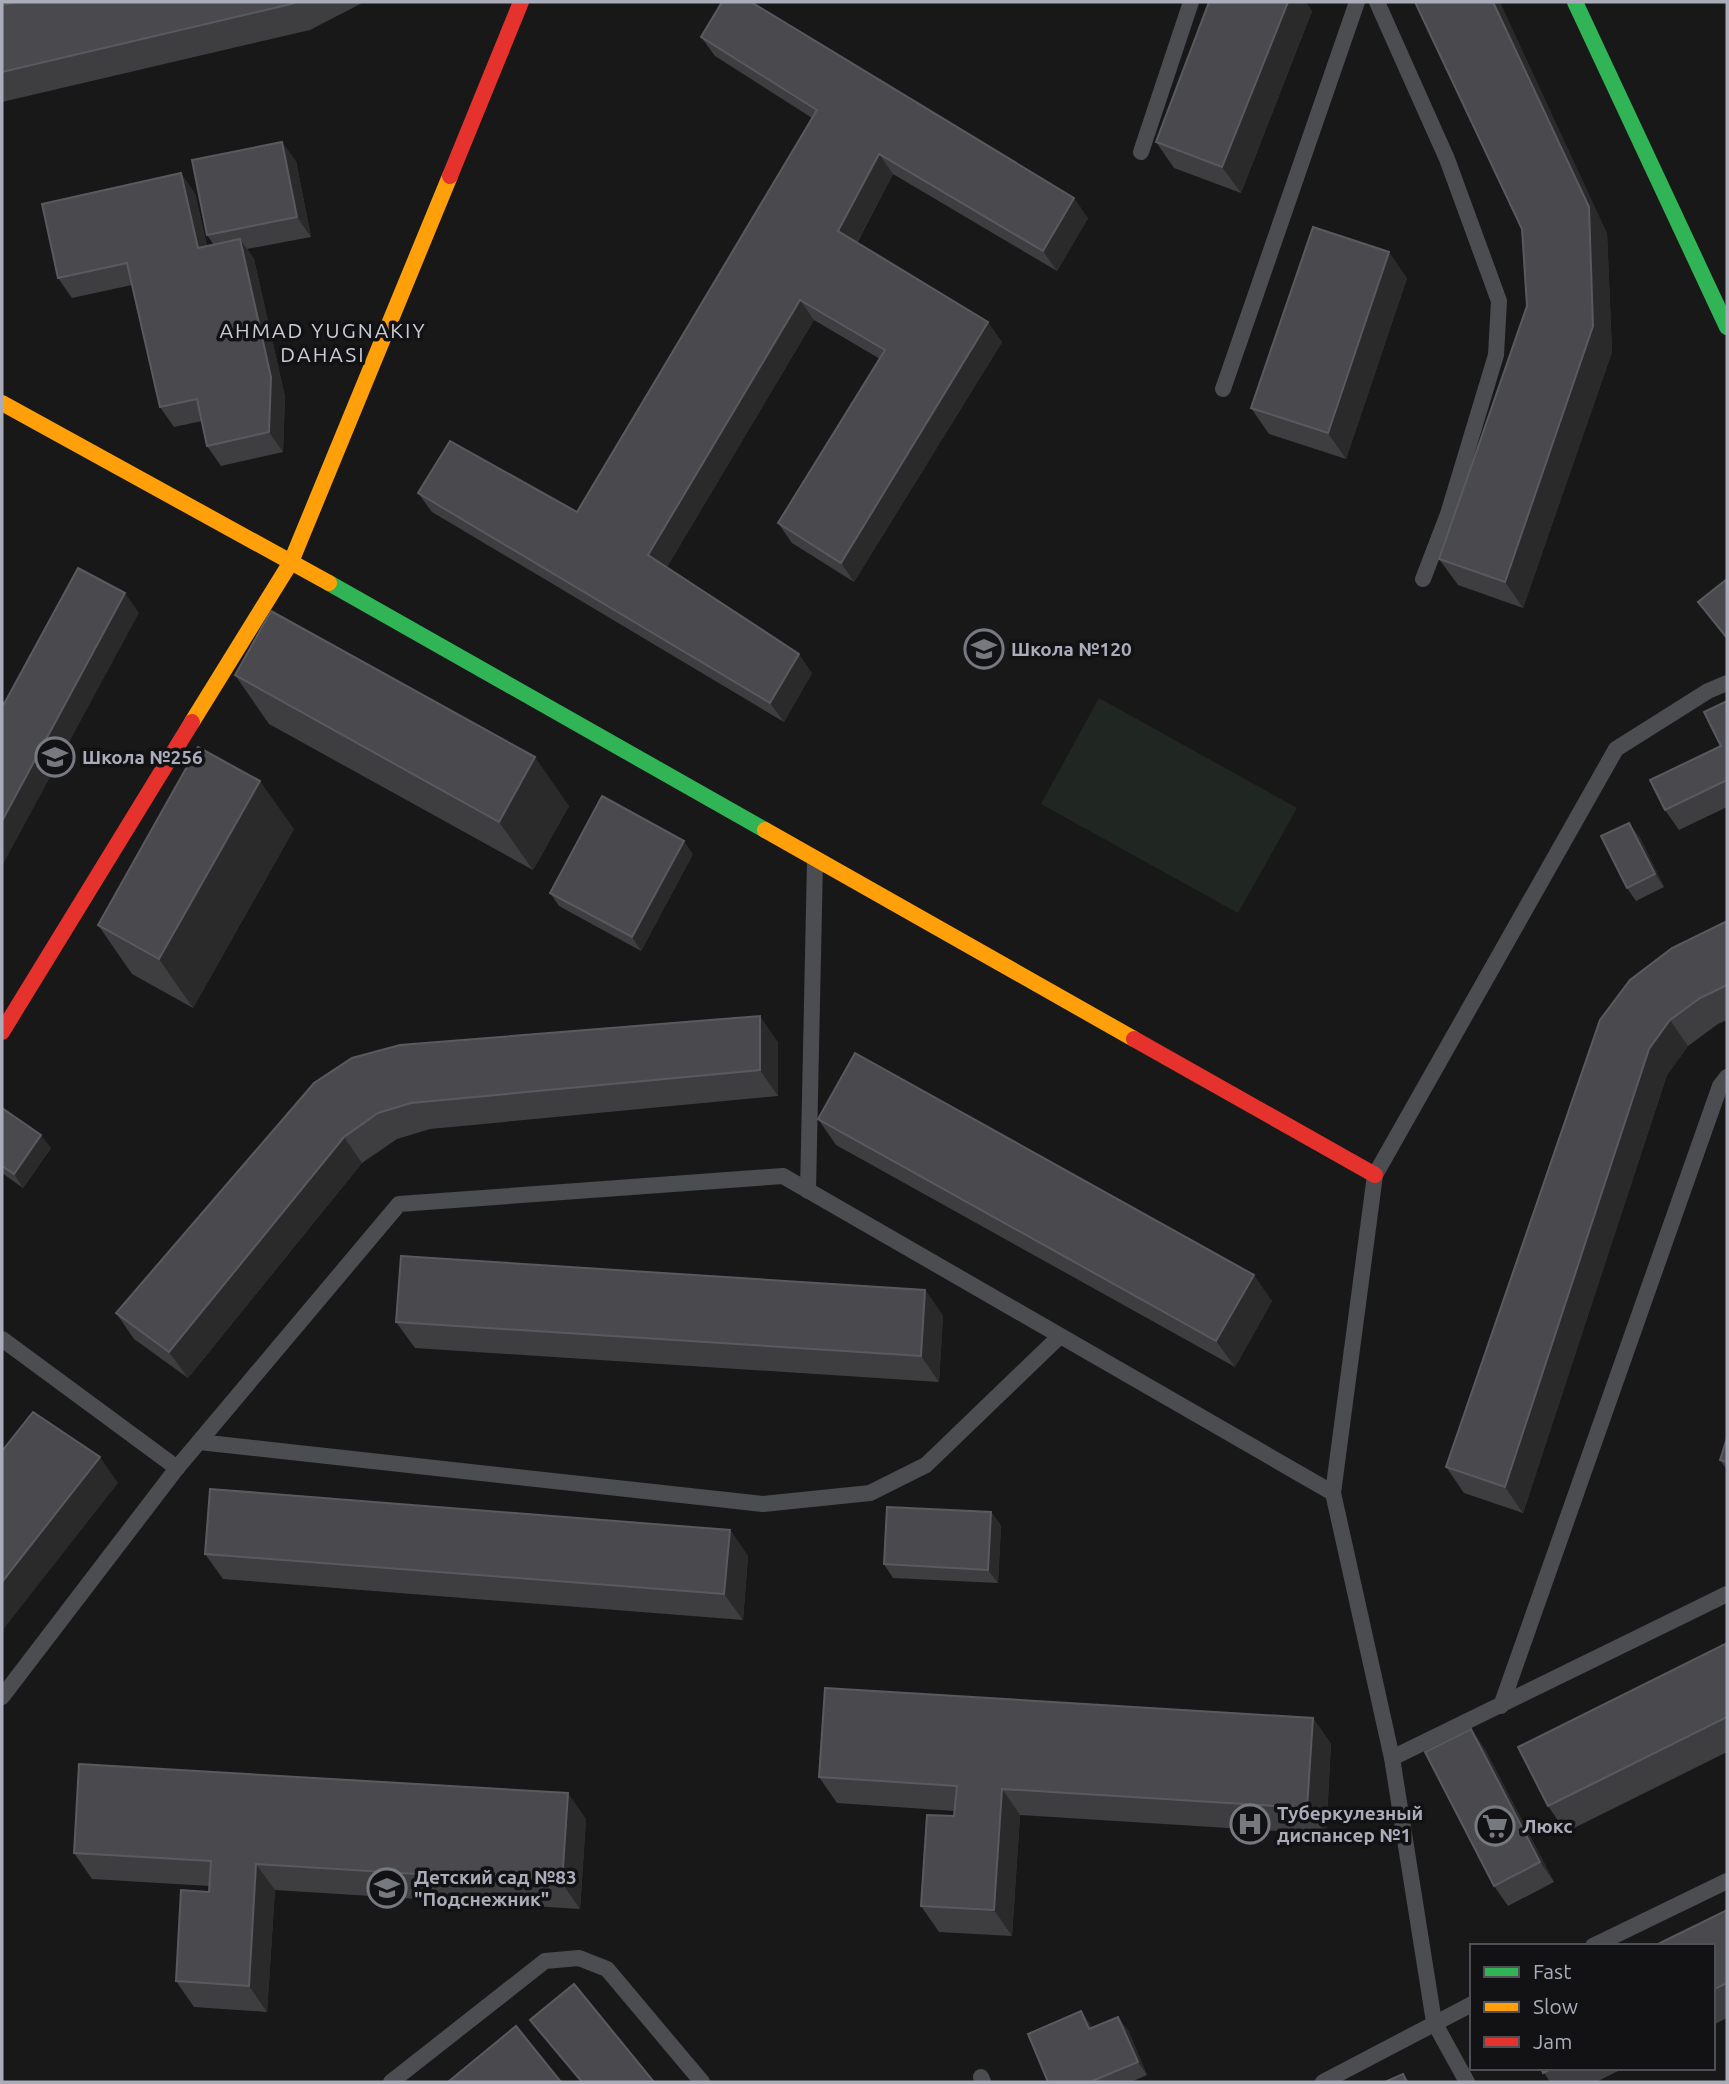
<svg xmlns="http://www.w3.org/2000/svg" width="1729" height="2084" font-family="Ubuntu,sans-serif">
  <style>
    .green { fill: #202722 }
    .lines { fill: none; stroke-linecap: round; stroke-linejoin: round }
    .lane { stroke: #4c4d51; stroke-width: 16 }
    .fast { stroke: #30b455; stroke-width: 16 }
    .slow { stroke: #ff9f0a; stroke-width: 16 }
    .jam { stroke: #e5322d; stroke-width: 16 }
    .wall { fill: #3e3e41 }
    .shaded-wall { fill: #2a2a2b }
    .building { fill: #4a4a4e; stroke: #595a5f; stroke-width: 2 }
    .labels { text-anchor: middle; stroke-width: 7; stroke-linejoin: round; paint-order: stroke }
    .poi-label { font-size: 19px; font-weight: bold; fill: #aaadb9; stroke: #121214; text-anchor: start }
    .neighbourhood-label { font-size: 21px; letter-spacing: 2px; fill: #cbcdd5; stroke: #121214 }
  </style>
  <rect width="100%" height="100%" fill="#181818"/>
  <path class="green" d="M1099,698l198,110 -59,105 -197,-109z"/>
  <g class="lines">
    <g class="lane">
      <path d="M1377,2l70,157 52,142 -3,54 -48,159 -25,65"/>
      <path d="M1141,152l50,-150"/>
      <path d="M1223,389l134,-387"/>
      <path d="M808,1191l7,-330"/>
      <path d="M2,1339l175,129"/>
      <path d="M199,1442l564,62 107,-11 56,-28 134,-129"/>
      <path d="M1333,1493l42,-318 241,-426 92,-58 19,-8"/>
      <path d="M2,1697l175,-229 222,-264 384,-28 550,317 59,265"/>
      <path d="M1501,1706l219,-620 7,-9"/>
      <path d="M1593,1946l134,-65"/>
      <path d="M981,2077l2,5"/>
      <path d="M391,2082l154,-121 34,-3 28,11 95,113"/>
      <path d="M1323,2082l149,-78"/>
      <path d="M1467,2082l-33,-60 -42,-264 335,-164"/>
    </g>
    <g class="fast">
      <path d="M1575,2l152,325"/>
      <path d="M329,583l436,247"/>
    </g>
    <g class="slow">
      <path d="M2,403l327,180"/>
      <path d="M192,722l99,-160 159,-386"/>
      <path d="M765,830l369,209"/>
    </g>
    <g class="jam">
      <path d="M450,176l71,-174"/>
      <path d="M2,1032l190,-310"/>
      <path d="M1134,1039l241,136"/>
    </g>
  </g>
  <g class="wall">
    <path d="M16,2h348l-54,28 -308,72v-97z"/>
    <path d="M1312,11l-71,182 -67,-25 -18,-26z"/>
    <path d="M701,37l387,181 -31,53 -164,-97 -36,69 145,99 -148,240 -62,-39 -14,-20 102,-164 -66,-39 -147,247 145,106 -28,49 -352,-210 -14,-19 159,19 235,-394 -97,-62z"/>
    <path d="M296,161l15,76 -64,12 7,10 31,138 -2,55 -62,14 -14,-20 -5,-25 -28,6 -14,-20 -28,-122 -60,13 -14,-20 137,-85 12,53 7,-1 -7,-10z"/>
    <path d="M1607,233l5,119 -89,256 -65,-23 -19,-26z"/>
    <path d="M1407,278l-61,181 -77,-25 -18,-26z"/>
    <path d="M1727,579v61l-29,-38z"/>
    <path d="M235,675l334,131 -36,64 -264,-146z"/>
    <path d="M1727,701v106l-48,23 -14,-20 56,-64z"/>
    <path d="M294,829l-101,179 -61,-34 -34,-49z"/>
    <path d="M1639,836l25,51 -28,14 -9,-13z"/>
    <path d="M693,854l-52,97 -82,-45 -9,-13z"/>
    <path d="M1727,921v99l-9,4 -30,22 -21,29 -144,438 -59,-20 -18,-26 154,-447z"/>
    <path d="M778,1042v54l-348,33 -33,10 -35,24 -174,215 -54,-39 -18,-26 198,-230z"/>
    <path d="M2,1108l49,40 -28,40 -21,-15z"/>
    <path d="M818,1119l454,182 -37,66 -399,-222z"/>
    <path d="M925,1290l18,26 -4,66 -524,-34 -19,-26z"/>
    <path d="M1727,1438v32l-7,-10z"/>
    <path d="M991,1512l10,14 -3,57 -105,-5 -9,-14z"/>
    <path d="M730,1530l18,26 -5,64 -520,-41 -18,-25z"/>
    <path d="M1727,1643v109l-161,80 -18,-26z"/>
    <path d="M1313,1718l18,26 -5,90 -306,-19 -8,121 -73,-4 -18,-26 33,-90 1,-5 -118,-8 -18,-26z"/>
    <path d="M1485,1749l69,133 -46,24 -14,-20z"/>
    <path d="M586,1819l-6,90 -305,-19 -8,122 -73,-5 -18,-26 33,-89v-6l-117,-7 -18,-26z"/>
    <path d="M1727,1910v108l-14,7v-79z"/>
    <path d="M1081,2011l11,17 36,2 19,45 -16,7h-83z"/>
    <path d="M1541,2068h83l-28,14h-46z"/>
  </g>
  <g class="shaded-wall">
    <path d="M1288,2h18l6,9 -71,182 -19,-26z"/>
    <path d="M1493,2h7l107,231 5,119 -89,256 -18,-26 88,-256z"/>
    <path d="M282,142l14,19 15,76 -14,-20z"/>
    <path d="M879,154l14,20 -41,77 -14,-20z"/>
    <path d="M181,173l14,20 17,75 -14,-20z"/>
    <path d="M1074,198l14,20 -31,53 -14,-20z"/>
    <path d="M240,239l14,20 31,138 -2,55 -14,-20z"/>
    <path d="M1389,252l18,26 -61,181 -18,-26z"/>
    <path d="M800,300l14,20 -152,255 -14,-20z"/>
    <path d="M988,322l14,20 -148,240 -13,-19z"/>
    <path d="M125,593l14,20 -137,253v-45z"/>
    <path d="M799,654l13,19 -28,49 -14,-19z"/>
    <path d="M535,757l34,49 -36,64 -34,-48z"/>
    <path d="M260,781l34,48 -101,179 -34,-49z"/>
    <path d="M1629,823l10,13 25,51 -9,-13z"/>
    <path d="M684,841l9,13 -52,97 -9,-14z"/>
    <path d="M760,1016l18,26v54l-18,-26z"/>
    <path d="M1670,1020l18,26 -21,29 -144,438 -18,-26 144,-438z"/>
    <path d="M41,1135l10,13 -28,40 -9,-14z"/>
    <path d="M344,1137l18,26 -174,215 -19,-26z"/>
    <path d="M1254,1275l18,26 -37,66 -19,-26z"/>
    <path d="M925,1290l18,26 -4,66 -18,-26z"/>
    <path d="M100,1457l18,26 -116,148v-49z"/>
    <path d="M991,1512l10,14 -3,57 -10,-13z"/>
    <path d="M730,1530l18,26 -5,64 -19,-26z"/>
    <path d="M1313,1718l18,26 -5,90 -19,-26z"/>
    <path d="M1471,1729l14,20 69,133 -14,-20z"/>
    <path d="M1002,1789l18,26 -8,121 -18,-26z"/>
    <path d="M568,1793l18,26 -6,90 -18,-26z"/>
    <path d="M256,1864l19,26 -8,122 -18,-26z"/>
    <path d="M1081,2011l10,14 7,17 -9,-13z"/>
    <path d="M1118,2017l10,13 19,45 -9,-13z"/>
  </g>
  <g class="building">
    <path d="M16,2h280l-5,2 -289,68v-67z"/>
    <path d="M722,2h29l323,196 -31,53 -164,-97 -41,77 150,91 -147,241 -63,-40 107,-173 -85,-50 -152,255 151,99 -29,49 -352,-210 32,-52 127,71 240,-402 -116,-73z"/>
    <path d="M1209,2h79l-66,165 -66,-25z"/>
    <path d="M1415,2h78l96,205 4,119 -88,256 -66,-23 88,-253 -5,-77z"/>
    <path d="M282,142l15,75 -90,18 -15,-75z"/>
    <path d="M181,173l17,75 42,-9 31,138 -2,55 -62,14 -10,-47 -37,8 -33,-144 -69,15 -16,-74z"/>
    <path d="M1313,227l76,25 -61,181 -77,-25z"/>
    <path d="M78,568l47,25 -123,228v-119l2,2z"/>
    <path d="M1727,579v59l-29,-36z"/>
    <path d="M271,611l264,146 -36,65 -264,-147z"/>
    <path d="M1727,701v79l-62,30 -15,-30 71,-34 -17,-34z"/>
    <path d="M198,747l62,34 -101,178 -61,-34z"/>
    <path d="M602,796l82,45 -52,96 -82,-44z"/>
    <path d="M1629,823l26,51 -28,14 -26,-52z"/>
    <path d="M1727,921v64l-27,13 -30,22 -21,29 -144,438 -59,-20 154,-447 30,-40 42,-32z"/>
    <path d="M760,1016v54l-349,33 -33,10 -34,24 -175,215 -53,-39 198,-230 38,-25 48,-13z"/>
    <path d="M855,1053l399,222 -38,66 -398,-222z"/>
    <path d="M2,1108l39,27 -27,39 -12,-8z"/>
    <path d="M401,1256l524,34 -4,66 -525,-34z"/>
    <path d="M33,1412l67,45 -98,125v-131z"/>
    <path d="M1727,1438v24l-7,-2z"/>
    <path d="M210,1489l520,41 -6,64 -519,-40z"/>
    <path d="M887,1507l104,5 -3,58 -104,-6z"/>
    <path d="M1727,1643v74l-179,89 -30,-59z"/>
    <path d="M825,1688l488,30 -6,90 -305,-19 -8,121 -73,-4 6,-91 27,1 3,-30 -138,-9z"/>
    <path d="M1471,1729l69,133 -46,24 -69,-134z"/>
    <path d="M79,1764l489,29 -6,90 -306,-19 -7,122 -73,-5 5,-91 28,2 2,-31 -137,-8z"/>
    <path d="M1727,1910v73l-14,7v-44h-59z"/>
    <path d="M574,1984l80,98h-72l-52,-62z"/>
    <path d="M1081,2011l8,18 29,-12 20,45 -48,20h-42l-20,-48z"/>
    <path d="M516,2026l45,56h-113z"/>
    <path d="M1541,2068h12l-10,5z"/>
    <path d="M1403,2074l4,8h-22z"/>
  </g>
  <defs>
    <g id="school-ring" transform="scale(2.0125)"><circle r="9.5" fill="#121214" stroke="#777981" stroke-width="1.5"/><path d="M0-5L7-2L0 1L-7-2ZM-4 1L0 2.5L4 1V4Q0 6-4 4Z" fill="#777981"/></g>
    <g id="hospital-ring" transform="scale(2.0125)"><circle r="9.5" fill="#121214" stroke="#777981" stroke-width="1.5"/><path d="M-5-5h3v3.5h4V-5h3V5h-3V1.5h-4V5h-3Z" fill="#777981"/></g>
    <g id="supermarket-ring" transform="scale(2.0125)"><circle r="9.5" fill="#121214" stroke="#777981" stroke-width="1.5"/><path d="M-6-5.5h2.5l.6 2H6L4.5 2H-2.5L-4.4-4H-6ZM-1.5 3.2a1.3 1.3 0 1 0 .1 0ZM3 3.2a1.3 1.3 0 1 0 .1 0Z" fill="#777981"/></g>
  </defs>
  <g fill-rule="evenodd">
    <use href="#school-ring" x="984" y="649"/>
    <use href="#school-ring" x="55" y="757"/>
    <use href="#hospital-ring" x="1250" y="1824"/>
    <use href="#supermarket-ring" x="1495" y="1826"/>
    <use href="#school-ring" x="387" y="1888"/>
  </g>
  <g class="labels">
    <g class="poi-label">
      <text x="1011" y="656">Школа №120</text>
      <text x="82" y="764">Школа №256</text>
      <text x="1277" y="1820">Туберкулезный<tspan x="1277" dy="22">диспансер №1</tspan></text>
      <text x="1522" y="1833">Люкс</text>
      <text x="414" y="1884">Детский сад №83<tspan x="414" dy="22">"Подснежник"</tspan></text>
    </g>
    <g class="neighbourhood-label">
      <text x="323" y="338">AHMAD YUGNAKIY<tspan x="323" dy="24">DAHASI</tspan></text>
    </g>
  </g>
  <rect width="1729" height="2084" fill="none" stroke="#aaadb9" stroke-width="7"/>
  <rect x="1470" y="1944" width="245" height="126" fill="#121214" stroke="#4f5056" stroke-width="2"/>
  <rect x="1484" y="1967" width="35" height="10" fill="#30b455" stroke="#4f5056" stroke-width="2"/>
  <text x="1533" y="1979" font-size="21" fill="#aaadb9">Fast</text>
  <rect x="1484" y="2002" width="35" height="10" fill="#ff9f0a" stroke="#4f5056" stroke-width="2"/>
  <text x="1533" y="2014" font-size="21" fill="#aaadb9">Slow</text>
  <rect x="1484" y="2037" width="35" height="10" fill="#e5322d" stroke="#4f5056" stroke-width="2"/>
  <text x="1533" y="2049" font-size="21" fill="#aaadb9">Jam</text>
</svg>
